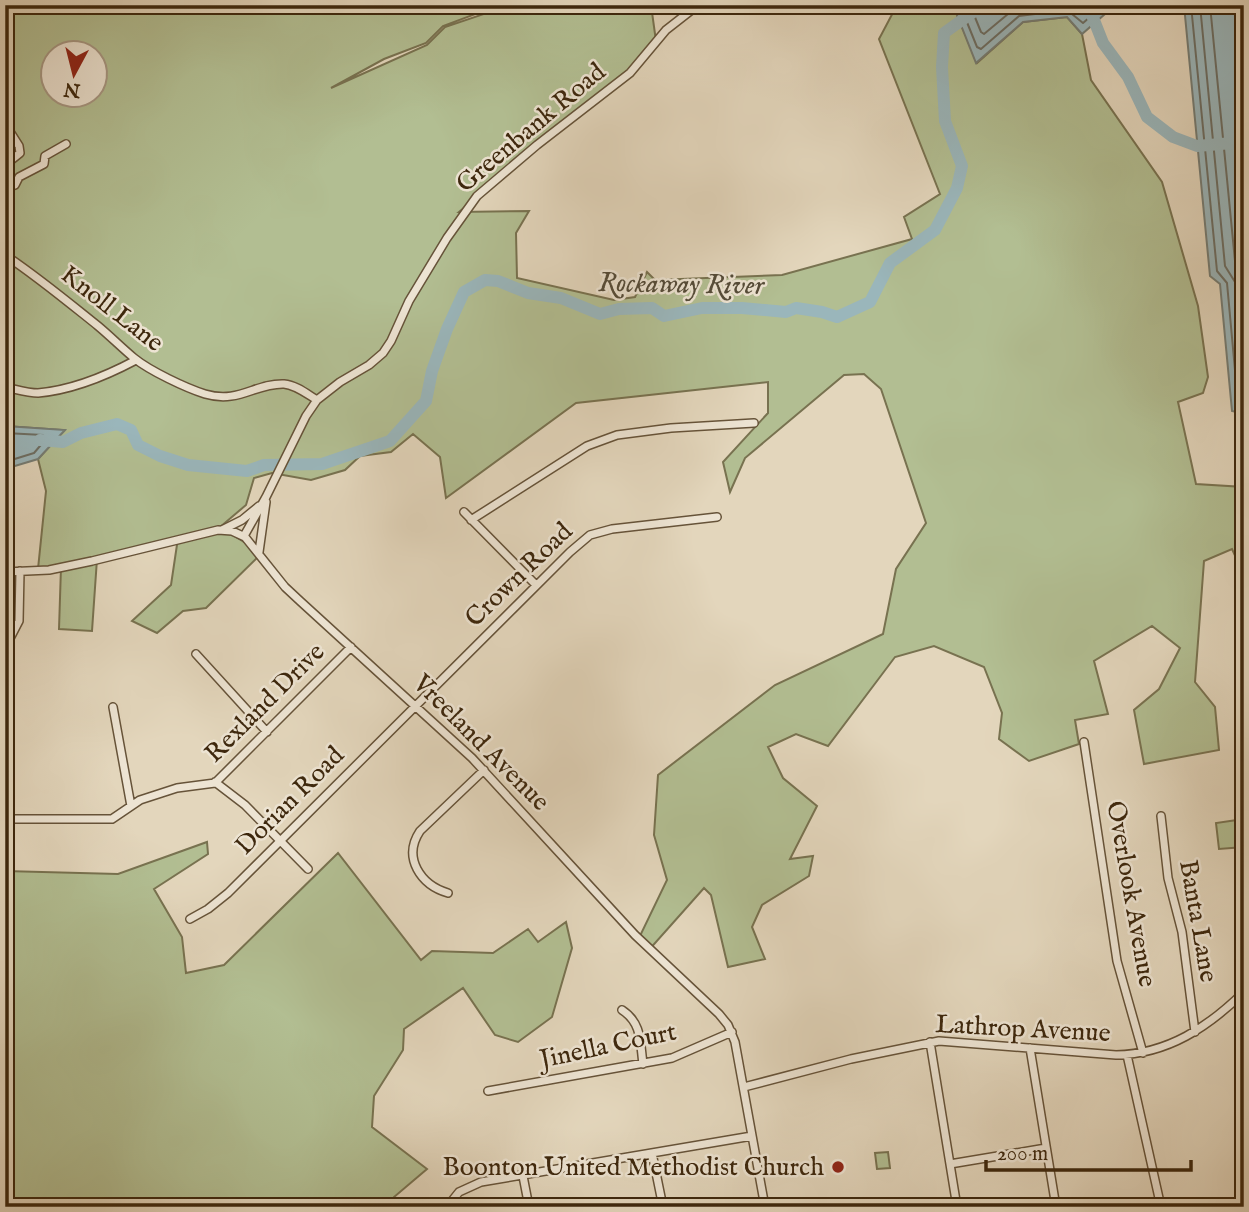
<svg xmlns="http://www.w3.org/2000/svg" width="1249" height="1212" font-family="'IM FELL English',serif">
  <rect width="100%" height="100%" fill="#e3d6bc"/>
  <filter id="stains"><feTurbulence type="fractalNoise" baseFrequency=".00286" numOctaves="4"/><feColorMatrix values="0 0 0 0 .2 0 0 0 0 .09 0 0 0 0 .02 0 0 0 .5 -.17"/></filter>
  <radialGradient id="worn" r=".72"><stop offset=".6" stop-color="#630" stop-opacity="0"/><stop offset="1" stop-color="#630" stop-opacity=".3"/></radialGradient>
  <path fill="#b2be92" stroke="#787250" stroke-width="2" fill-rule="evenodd" d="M5,5H489L481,12L443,26L426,43L384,59L331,88L427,45L445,27L484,14L492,5H651L656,41L638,64L459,212L529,211L516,233L517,278L614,300L635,297L647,272L655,280L782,275L912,239L904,217L940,194L879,39L897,5H953L977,63L1023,22L1067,17L1082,34L1091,80L1162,182L1198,306L1208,377L1203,393L1178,402L1196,484L1244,487V575L1232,549L1204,561L1195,682L1215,707L1219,750L1144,764L1134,710L1159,689L1180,648L1152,626L1094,661L1108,714L1075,720L1079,744L1029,761L999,739L1002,713L984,667L934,646L895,657L828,746L796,734L768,747L783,778L817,806L790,859L813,856L809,876L762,905L752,927L765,959L728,967L711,895L704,888L648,951L638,940L667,880L654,835L658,775L775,685L883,634L896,569L926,523L881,389L864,374L844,375L745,458L730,492L723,462L768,413V382L576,403L446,498L440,457L413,434L391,452L360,456L345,470L311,480L272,473L254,478L246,505L220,527L262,553L206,608L183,611L157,633L132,621L171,585L178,538L97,559L92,631L59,629L61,567L38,569L46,491L38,459L64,430L5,426ZM52,52H94V94H52Z
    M1244,819V847L1219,849L1216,823Z
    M207,842L208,854L154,889L182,937L186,973L224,965L338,853L421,960L432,951L493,953L528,929L538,942L566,922L572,948L552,1017L518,1042L495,1035L463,988L404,1029L403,1050L374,1096L372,1127L427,1169L394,1197L390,1207H5V871L118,874Z
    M888,1152L890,1168L877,1169L875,1153Z"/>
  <path fill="#9ab6bb" stroke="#757d75" stroke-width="2" d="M953,5H1105V14L1082,34L1067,17L1023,22L976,63Z
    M1184,5H1244V414L1232,411L1220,284L1210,276Z
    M5,426L65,430L38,459L5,469Z"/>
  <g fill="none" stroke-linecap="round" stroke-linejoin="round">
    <path stroke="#6c6e64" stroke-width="2" d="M960,5L977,47L981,49L1019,16L1067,10L1083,23L1097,11L1098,5
      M970,5L981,32L984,34L1014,9L1032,5
      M1191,5L1217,271L1227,283L1238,403L1244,407
      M1200,5L1225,266L1235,282L1244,367
      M1210,5L1235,261L1244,273
      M5,433L43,435L46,439L34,453L5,462"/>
    <path stroke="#9ab6bb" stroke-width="12" d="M1088,5L1103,43L1128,77L1147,117L1173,137L1197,146L1244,142
      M40,440L63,442L81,433L117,424L131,430L138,445L160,456L188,465L247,471L264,465L322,464L390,441L426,401L432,371L447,329L464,292L485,280L498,281L528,293L561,298L600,314L619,309L652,308L664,316L702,308H742L786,312L796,308L822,312L837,317L870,302L890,263L935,230L957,188L962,166L945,121L942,67L944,33L983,5"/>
    <defs>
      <path id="minor" d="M5,124L19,146L20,153L5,165
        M5,187L15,185L19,177L44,164L45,156L66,144
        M5,255C38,277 68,302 98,326C110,336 122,348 134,358C150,371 186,388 205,394C239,404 255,383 284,384C296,385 307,394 317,400
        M5,387C15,389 28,393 38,393C72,390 106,376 136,360
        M464,512L536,585
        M471,520L587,446L617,435L671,428L754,423
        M222,530L242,520L259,506
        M244,536L266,497L306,416L317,400L340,382L369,365L383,353L391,341L409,301L447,238L477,196L537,145L630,73L666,30L698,5
        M259,552L266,502
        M5,572L49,570L92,561L218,530L232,531L245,537L285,587L300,601L472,758L635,935L719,1014L728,1025L735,1042L765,1207
        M5,648L19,621L20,571
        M196,654L267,732
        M113,707L131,806
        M5,719L6,721
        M1084,742L1117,961L1143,1053
        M215,782L245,805L308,869
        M1161,816L1168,878L1182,932L1195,1032
        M5,819H112L140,800L177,788L215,783L351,647
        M448,893C421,885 402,858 420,831L484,770
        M190,919L208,909L228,893L570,552L590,535L612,529L717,517
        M622,1010C642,1023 640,1042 643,1064
        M930,1042L957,1207
        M1030,1048L1056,1207
        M1127,1055L1161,1207
        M744,1087L851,1059L939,1041L1116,1055C1168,1054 1208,1027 1244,992
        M488,1091L672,1058L732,1032
        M652,1153L663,1207
        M950,1164L1046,1148
        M523,1176L529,1207
        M447,1207L459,1192L481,1182L752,1136"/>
    </defs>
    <use href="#minor" stroke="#665339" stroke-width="10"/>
    <use href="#minor" stroke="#ede4d3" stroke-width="7"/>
  </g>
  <circle fill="#8f2418" stroke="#ede4d3" stroke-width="2.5" cx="838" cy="1167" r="7"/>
  <g text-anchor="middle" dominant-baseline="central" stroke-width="5" stroke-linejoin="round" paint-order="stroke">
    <g font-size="26" fill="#3d270d" stroke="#ede4d3">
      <text transform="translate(531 128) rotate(-40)">Greenbank Road</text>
      <text transform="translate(112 309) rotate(38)">Knoll Lane</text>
      <text transform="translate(519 575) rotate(-44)">Crown Road</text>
      <text transform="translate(265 703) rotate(-45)">Rexland Drive</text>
      <text transform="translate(481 743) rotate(45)">Vreeland Avenue</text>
      <text transform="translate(290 801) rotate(-45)">Dorian Road</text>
      <text transform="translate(1131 894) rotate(80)">Overlook Avenue</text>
      <text transform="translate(1198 921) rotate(80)">Banta Lane</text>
      <text transform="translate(1023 1029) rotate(3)">Lathrop Avenue</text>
      <text transform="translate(608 1046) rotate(-12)">Jinella Court</text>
    </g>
    <g font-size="26" fill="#3d270d" stroke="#ede4d3" text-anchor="end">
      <text x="824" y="1167">Boonton United Methodist Church</text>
    </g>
    <g font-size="28" font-style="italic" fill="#544b38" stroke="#ede4d3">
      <text transform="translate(681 285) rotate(1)">Rockaway River</text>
    </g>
  </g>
  <rect width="1249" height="1212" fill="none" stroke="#e3d6bc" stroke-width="28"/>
  <rect x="7" y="7" width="1235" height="1198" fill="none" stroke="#3d270d" stroke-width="3.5"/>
  <rect x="14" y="14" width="1221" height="1184" fill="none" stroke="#3d270d" stroke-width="2"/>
  <g transform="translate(74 74) rotate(187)"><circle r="33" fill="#ede4d3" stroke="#a79884" stroke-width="2"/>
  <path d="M0-5L12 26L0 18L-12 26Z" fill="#8f2418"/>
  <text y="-10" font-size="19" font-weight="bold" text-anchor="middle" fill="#3d270d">N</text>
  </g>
  <path d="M986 1160v10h205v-10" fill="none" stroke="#3d270d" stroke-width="3.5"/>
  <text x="997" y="1160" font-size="21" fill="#3d270d" stroke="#ede4d3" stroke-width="5" paint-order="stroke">200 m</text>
  <rect width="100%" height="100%" filter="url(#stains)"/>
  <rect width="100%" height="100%" fill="url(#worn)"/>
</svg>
